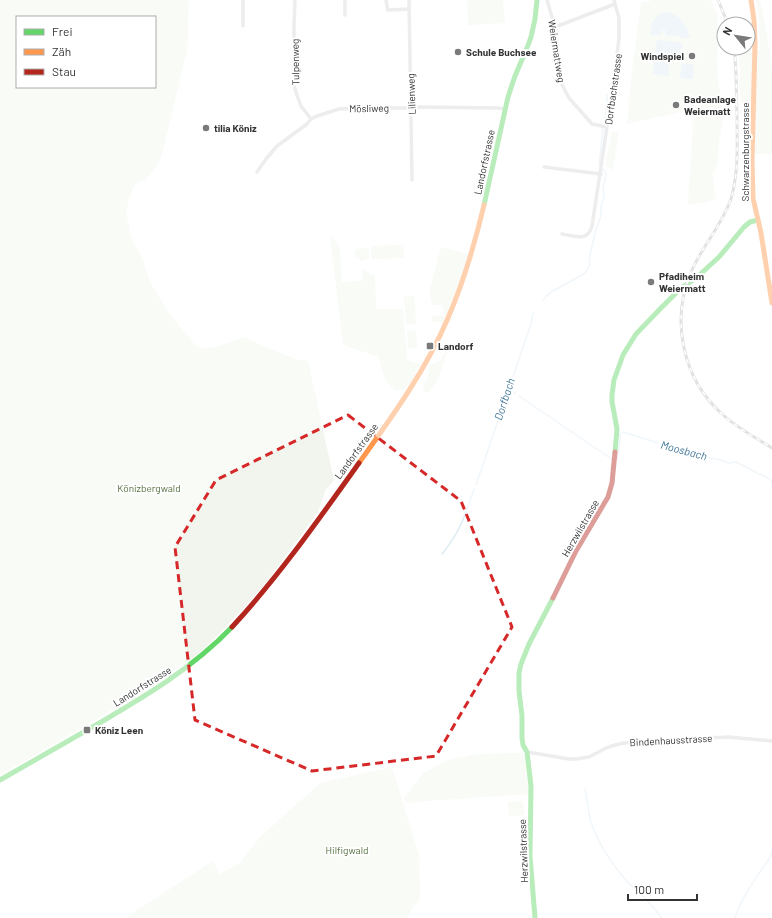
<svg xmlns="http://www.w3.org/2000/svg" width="772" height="918" font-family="Barlow,sans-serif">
  <rect width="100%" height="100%" fill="#fff"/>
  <path fill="#f1f5ed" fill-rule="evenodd" d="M0,0H189L187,50L161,158L156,167L145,180L135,184L130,196L126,212L131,238L143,260L150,282L169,313L196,346L202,349L219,346L243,337L295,359L308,361L334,480L325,491L318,512L265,584L226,627L206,647L185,664L159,681L84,727L0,775ZM17,17H155V87H17Z
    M467,0H503L505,23L468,25Z
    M651,0H711L717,15L719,43L717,55L718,83L722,102L723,119L718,147V163L713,174L715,200L702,203L688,204L694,109L627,124L632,71L641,3L642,2H648Z
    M756,0H760L765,24L772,68V154H748L750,130L743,127V121L739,111L742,109L739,84L741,71L739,64V50H760L759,19Z
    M612,132H619L613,170L605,165Z
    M330,235L340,247L342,282L362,281L363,268L370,274L375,275L376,309H403L407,360L421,364L407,389L401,390L396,391C382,380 383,373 379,357L352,348L343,344Z
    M403,245L404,258L372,259L371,246Z
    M441,247L468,254L460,281L443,322H432V317L444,315L443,305H432L431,298L430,297V289Z
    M369,248V259L361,261L354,255L355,249Z
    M414,295L416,324H406L404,297Z
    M416,330L417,348H408L407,331Z
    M447,349L448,350L438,380L429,392H424L423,383L427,380L430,365L440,361Z
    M522,753L525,757L527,774L524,775L528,777L529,794L427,801L406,803L404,798L417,781L424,773L436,766L448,760L477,754Z
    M392,767L419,855L420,898L406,918H125L213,861L219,874L239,864L259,838L320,783Z
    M523,801L524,815L509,816L508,802Z"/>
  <path fill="#ddebf3" d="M662,13C676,10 686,24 690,37C685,38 680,39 677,35L675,36L674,35L672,36L671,35L670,33V35L667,36L665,33L667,31L663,30L661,32V35H650C651,25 652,18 662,13Z
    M657,40L682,43V48L680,50L679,55L680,57V60L670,59L668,71L669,73V76L653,74Z
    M682,63L694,65L693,79L680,78Z"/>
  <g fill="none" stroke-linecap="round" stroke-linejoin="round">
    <path stroke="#ddebf3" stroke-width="1.5" d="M599,165L603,129L607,102V94
      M543,300L551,292L584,274L588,269L590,265L589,259L596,229L601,216V206L604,197L603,185L605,180L606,174L603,169
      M509,389L516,394
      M519,396L613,460
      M617,460L620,442V434L623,432L655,442L686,452L711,458L717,459L729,463L736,462L740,464L759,474L768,478L772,481
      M476,485L531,324L533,313
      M442,554C460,532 465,516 474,489
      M585,789C587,799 588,809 590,819C597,841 611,863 626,880C631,887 638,891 644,897C650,903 656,911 662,918
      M735,918C742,896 756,878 769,859L770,856L772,853"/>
    <path stroke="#d7d7d7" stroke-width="3.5" d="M243,0V26
      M295,0L294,25V86L298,98L301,106L311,119
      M386,0L387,6L388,10L409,9
      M409,0L412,180
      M547,0L556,31L561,83L569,98L592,124L607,127
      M345,15V0
      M555,27L615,4
      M544,167L601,174
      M257,172L266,159L277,146L307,124L311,119L317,116L339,109L359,108H404L419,107L498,108L505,109
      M562,234C575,236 588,242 592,226L607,127L619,39V18L614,0
      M527,752L569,759H576L589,757L606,748L615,745L624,743L643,741L728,737L772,741"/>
    <path stroke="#63d668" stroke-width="5" d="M484,205L508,97L515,76L527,48L531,37L535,19L537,0
      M615,452L617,429L612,402V395L614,380L623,355L636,334L661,308L681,288L695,279L719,257L744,227L750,222L758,220
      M0,780C32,762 64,743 96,725C144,697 193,668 232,627
      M535,918L530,856L531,786L527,752L523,745L522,738V716L519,691V673L521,664L529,644L553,598"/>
    <path stroke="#ff974d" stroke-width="5" d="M751,0L754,20L755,43L752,161L753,198L761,233L772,303
      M359,463C392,417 426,370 448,318C464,281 475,243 484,205"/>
    <path stroke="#b3261e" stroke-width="5" d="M553,598L576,551L608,497L612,483L615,452
      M232,627C279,576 319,519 359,463"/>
    <defs>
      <path id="rail" d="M718,0L728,24
        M734,48C737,70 736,92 737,114C737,143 739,171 731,199C722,225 703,245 692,270C670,319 682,378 722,414C737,428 755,437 772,448"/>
    </defs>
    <use href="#rail" stroke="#bebebe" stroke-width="3"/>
    <use href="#rail" stroke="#fff" stroke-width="1.5" stroke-dasharray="4.5" stroke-linecap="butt"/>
  </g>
  <path d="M0 0H772V918H0ZM348,415L461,501L512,627L436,756L312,771L195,720L175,547L216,480Z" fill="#fff" fill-opacity=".55" fill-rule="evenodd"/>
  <path fill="none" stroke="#d62828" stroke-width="3" stroke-dasharray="8 5" stroke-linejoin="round" d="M348,415L461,501L512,627L436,756L312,771L195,720L175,547L216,480Z"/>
  <g fill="#7a7a7a" stroke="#fff" stroke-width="1.5">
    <circle cx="458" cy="52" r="4"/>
    <circle cx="692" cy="56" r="4"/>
    <circle cx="676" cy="105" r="4"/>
    <circle cx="206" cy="128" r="4"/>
    <circle cx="651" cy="282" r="4"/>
    <rect x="426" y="342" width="8" height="8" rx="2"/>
    <rect x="83" y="726" width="8" height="8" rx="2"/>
  </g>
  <g text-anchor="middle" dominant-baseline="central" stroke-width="4" stroke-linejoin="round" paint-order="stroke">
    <g font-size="10" fill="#333" stroke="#fff">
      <text transform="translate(557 51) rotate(81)">Weiermattweg</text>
      <text transform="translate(295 62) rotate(-91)">Tulpenweg</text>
      <text transform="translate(613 89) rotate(-82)">Dorfbachstrasse</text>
      <text transform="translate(411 94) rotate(-92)">Lilienweg</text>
      <text transform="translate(369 108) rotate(-1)">Mösliweg</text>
      <text transform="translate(745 152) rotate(-90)">Schwarzenburgstrasse</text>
      <text transform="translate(484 162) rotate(-78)">Landorfstrasse</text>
      <text transform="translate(356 451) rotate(-54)">Landorfstrasse</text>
      <text transform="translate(580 528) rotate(-60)">Herzwilstrasse</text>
      <text transform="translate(142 686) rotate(-32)">Landorfstrasse</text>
      <text transform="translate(671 740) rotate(-3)">Bindenhausstrasse</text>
      <text transform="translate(523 851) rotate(-92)">Herzwilstrasse</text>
    </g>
    <g font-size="10" font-weight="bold" fill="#333" stroke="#fff" text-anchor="start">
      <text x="466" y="52">Schule Buchsee</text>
      <text x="684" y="56" text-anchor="end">Windspiel</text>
      <text x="684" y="99">Badeanlage<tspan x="684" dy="12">Weiermatt</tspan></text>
      <text x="214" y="128">tilia Köniz</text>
      <text x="659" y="276">Pfadiheim<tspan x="659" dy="12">Weiermatt</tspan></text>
      <text x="438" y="346">Landorf</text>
      <text x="95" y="730">Köniz Leen</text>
    </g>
    <g font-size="10" fill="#56703f" stroke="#fff">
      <text x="149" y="488">Könizbergwald</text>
      <text x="347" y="850">Hilfigwald</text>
    </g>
    <g font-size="11" font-style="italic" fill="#3f7597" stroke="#fff">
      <text transform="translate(504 399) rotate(-72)">Dorfbach</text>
      <text transform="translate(684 450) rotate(15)">Moosbach</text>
    </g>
  </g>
  <rect x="16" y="16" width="140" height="72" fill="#ffffff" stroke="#adadad"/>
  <rect x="24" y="29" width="20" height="6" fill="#63d668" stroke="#adadad"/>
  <text x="52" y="36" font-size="12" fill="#333333">Frei</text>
  <rect x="24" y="49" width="20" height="6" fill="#ff974d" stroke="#adadad"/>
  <text x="52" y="56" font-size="12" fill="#333333">Zäh</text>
  <rect x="24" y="69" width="20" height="6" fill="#b3261e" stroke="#adadad"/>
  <text x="52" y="76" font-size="12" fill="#333333">Stau</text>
  <g transform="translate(736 36) rotate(300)"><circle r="19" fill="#ffffff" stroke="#adadad"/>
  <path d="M0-3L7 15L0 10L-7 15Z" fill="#7a7a7a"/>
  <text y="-6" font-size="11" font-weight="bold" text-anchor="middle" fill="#333333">N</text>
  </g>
  <path d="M628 894v6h69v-6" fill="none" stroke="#333333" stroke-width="2"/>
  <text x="634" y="894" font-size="12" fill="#333333" stroke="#ffffff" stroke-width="3" paint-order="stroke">100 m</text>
</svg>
